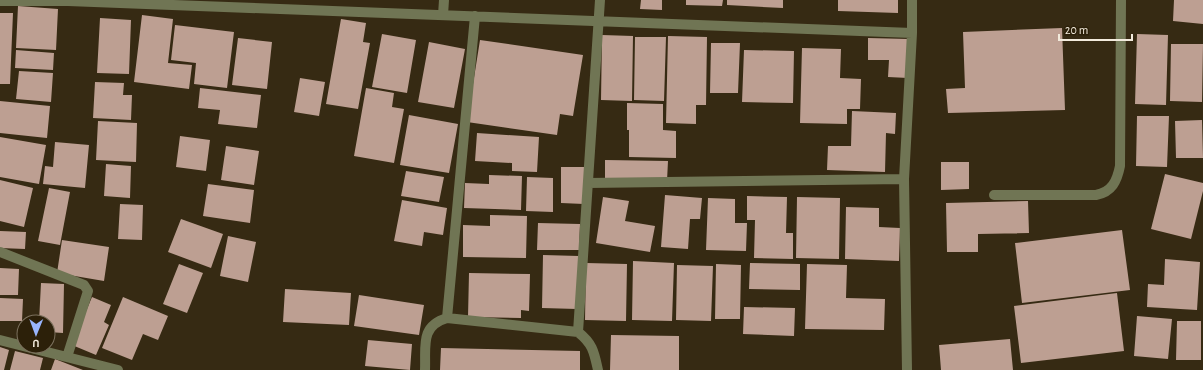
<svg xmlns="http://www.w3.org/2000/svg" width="1203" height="370" font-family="'Alegreya Sans',sans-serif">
  <rect width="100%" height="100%" fill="#362a13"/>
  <path fill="#bd9f92" d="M641,0H662V10L640,9Z
    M686,0H723L722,6L686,5Z
    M727,0H783V8L727,5Z
    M838,0H898V13L838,11Z
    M1174,0H1203V24L1173,21Z
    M18,6L58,9L56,50L16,48Z
    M0,13H13L10,84H0Z
    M142,15L173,19L168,63L192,65L189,89L134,82Z
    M100,18L131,20L129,74L97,73Z
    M341,19L366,23L363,42L370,43L358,109L326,104Z
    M175,25L234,32L227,88L194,84L196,63L171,60Z
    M1062,28L1065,110L948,113L946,89L965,88L963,32Z
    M382,34L416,40L407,93L372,87Z
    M1137,34L1168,35L1166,105L1135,104Z
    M602,35L633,36L632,101L601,100Z
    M668,36L707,37L706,105H696V124L666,123Z
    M635,37H666L664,101L634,100Z
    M238,38L272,42L267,89L232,85Z
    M868,38L909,39L908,78L888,77L889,60H868Z
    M480,40L583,55L573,116L560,114L557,135L467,122Z
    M429,42L465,49L454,108L418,102Z
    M711,43H740L738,93H710Z
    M1171,44H1203L1202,102L1170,101Z
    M802,48L841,49L840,78L861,79L860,109H847V124L800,123Z
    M16,50L54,53L53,70L15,68Z
    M744,50L794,51L793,103L742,102Z
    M19,71L53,73L51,102L16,99Z
    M300,78L325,82L319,116L294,112Z
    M95,82L124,83L123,95H132L131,120L93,118Z
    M200,88L261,95L257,128L218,124L220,110L198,108Z
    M366,88L394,93L392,107L404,109L394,163L354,156Z
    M0,101L50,106L47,138L0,133Z
    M627,103L663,104V130L676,131V158L629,157V130H627Z
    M852,111L896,113L895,134L886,133L885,172L827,170L828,146H851Z
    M409,115L458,124L449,173L400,165Z
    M1137,116H1169L1167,167L1136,166Z
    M1202,120L1203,158H1176L1175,121Z
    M98,121L137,123L136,162L96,160Z
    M477,133L539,137L537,172L512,171V163L475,161Z
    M180,136L210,140L206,171L176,167Z
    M0,137L46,145L39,184L0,177Z
    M55,142L89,145L85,188L43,184L45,166L53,167Z
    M226,146L259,151L254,185L221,180Z
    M605,160L668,161L667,181L605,180Z
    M941,162H969V189L941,190Z
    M106,164L131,166L130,198L104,196Z
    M561,167H585L584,204L561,203Z
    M406,171L444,177L439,202L401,196Z
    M1165,174L1203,183V191L1191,239L1151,229Z
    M489,175L522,176L521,210L464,208L465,183L489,184Z
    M527,177L553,178V212L526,211Z
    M0,180L33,188L24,227L0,221Z
    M208,184L254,190L250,223L203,216Z
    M49,188L70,192L60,245L38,241Z
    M665,195L702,198L700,219H690L688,249L661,247Z
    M747,196L787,197L786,233H793V259L754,258L755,220H747Z
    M603,197L629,201L625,221L655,226L650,252L596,243Z
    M797,197L840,198L839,259L796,258Z
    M708,198L735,199V223H747L746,251L706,250Z
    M402,200L447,208L443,235L424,232L422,246L394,241Z
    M1028,201L1029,233L978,234V252H947L946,203Z
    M120,204L143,205L142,240L118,239Z
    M846,207L879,208V227L900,228L899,261L845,259Z
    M490,215L527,216L526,258L463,257V225L490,226Z
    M181,219L223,234L211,268L168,252Z
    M538,223L580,224L579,250H537Z
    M1122,230L1130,290L1022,303L1015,243Z
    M0,231L26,232L25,249L0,248Z
    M228,236L256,242L248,282L220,276Z
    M62,240L109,247L104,281L57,273Z
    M543,255L579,256L577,309L542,308Z
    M1165,259L1200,262L1197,310L1147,307L1148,284L1164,285Z
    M633,261L674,263L672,321L632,320Z
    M586,263L627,264L626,321L585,320Z
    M750,263L800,264V290L749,289Z
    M179,264L203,273L187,313L163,304Z
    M716,264L741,265L740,319H715Z
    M807,264L847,265L846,298L885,299L884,330L805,329Z
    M677,265L713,266L711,321L676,320Z
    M0,268L19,269L18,295H0Z
    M469,273L530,274L529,311L521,310V318L468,317Z
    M41,283L64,284L63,333L48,332V322H39Z
    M285,289L351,293L349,325L283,322Z
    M1117,293L1124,351L1021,363L1014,306Z
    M359,295L424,305L419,335L354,326Z
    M92,297L111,305L104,322L109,325L96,355L72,345Z
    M123,297L168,316L158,340L143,334L132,360L102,348Z
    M0,298L23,299L22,321H0Z
    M744,307L795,308L794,336L743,334Z
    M1137,316L1172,319L1168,359L1134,356Z
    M1177,321H1201V360H1176Z
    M611,335L679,336V370H610Z
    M1010,339L1013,370H941L939,345Z
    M368,340L412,344L410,370L365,366Z
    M0,347L9,350L4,370H0Z
    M441,348L580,351V370H440Z
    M15,351L43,358L40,370H10Z
    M55,359L83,370H51Z"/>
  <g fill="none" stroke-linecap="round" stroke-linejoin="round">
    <path stroke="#707554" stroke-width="10" d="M0,1H68L912,33
      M443,15L444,0
      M588,183L904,179
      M994,195H1096C1112,192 1117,181 1120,166L1121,0
      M0,252L84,285L88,291L67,357
      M447,318L475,16
      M578,332L600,0
      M0,340L118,370
      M425,370C426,346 420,326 447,318L578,332C593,344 594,352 598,370
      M907,370L904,179L912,33V0"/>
  </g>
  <g transform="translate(36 334) rotate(181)"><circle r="19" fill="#2c2009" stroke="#7c715e"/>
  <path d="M0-3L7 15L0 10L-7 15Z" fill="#99b5fd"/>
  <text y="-6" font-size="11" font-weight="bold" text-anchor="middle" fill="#f3ebdd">U</text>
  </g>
  <path d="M1059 34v6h73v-6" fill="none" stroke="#f3ebdd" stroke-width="2"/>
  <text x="1065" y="34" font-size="12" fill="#f3ebdd" stroke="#2c2009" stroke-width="3" paint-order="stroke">20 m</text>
</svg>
